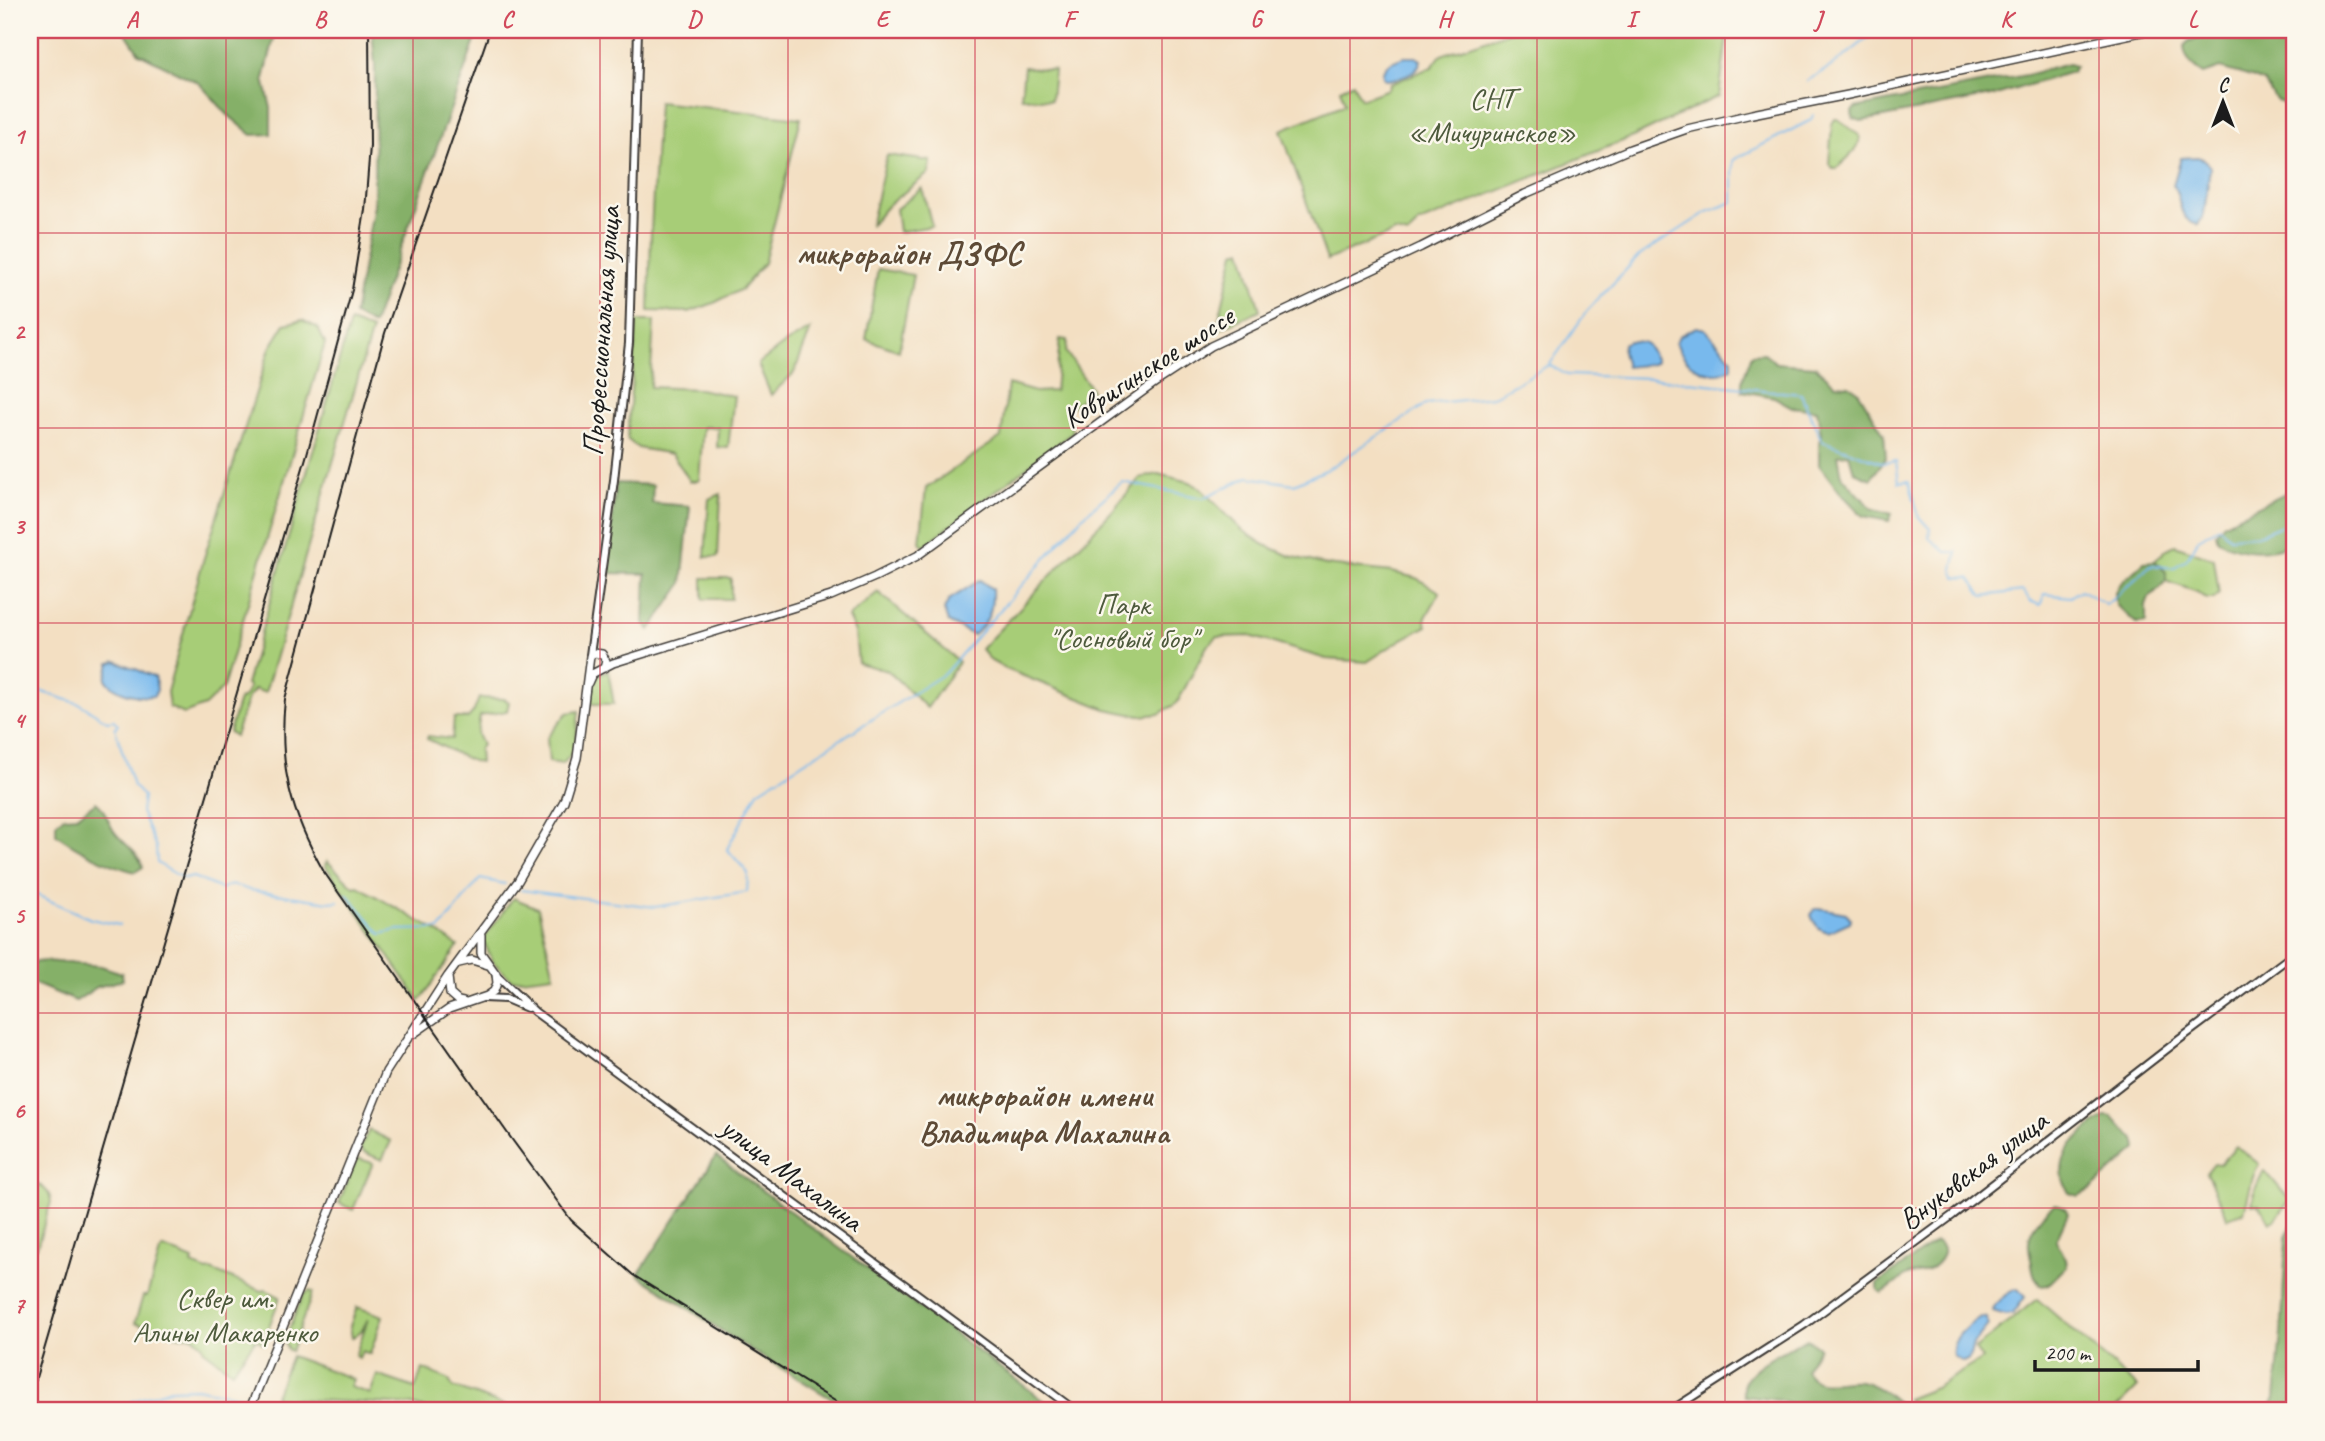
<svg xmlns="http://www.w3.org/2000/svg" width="2325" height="1441" font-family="Caveat,sans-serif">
  <rect width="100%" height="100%" fill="#fbf7ec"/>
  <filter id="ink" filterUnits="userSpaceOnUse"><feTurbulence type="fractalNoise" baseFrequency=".0143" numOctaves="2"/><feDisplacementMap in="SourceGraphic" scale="14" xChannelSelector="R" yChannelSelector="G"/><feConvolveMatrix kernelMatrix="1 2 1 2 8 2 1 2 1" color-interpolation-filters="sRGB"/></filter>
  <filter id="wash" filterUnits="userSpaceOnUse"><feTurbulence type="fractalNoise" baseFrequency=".00686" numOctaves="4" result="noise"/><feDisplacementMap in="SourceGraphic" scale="28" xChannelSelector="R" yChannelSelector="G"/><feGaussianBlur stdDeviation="1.57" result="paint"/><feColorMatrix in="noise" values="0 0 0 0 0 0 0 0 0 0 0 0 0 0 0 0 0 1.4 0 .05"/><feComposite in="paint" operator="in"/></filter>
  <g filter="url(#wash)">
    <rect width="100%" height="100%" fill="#f3dfc2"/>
    <path fill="#a7cd77" stroke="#62744a" stroke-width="2" d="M1514,30H1728L1719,96L1635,136L1419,223L1408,235L1395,232L1327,260L1281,130L1345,104L1340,89L1353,83L1361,99L1388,89L1390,84L1432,67L1441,55Z
      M1024,67L1054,70L1051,100L1021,97Z
      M658,102L801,118L764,263L742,289L714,303L689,312L649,311L651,231Z
      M1835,119H1838L1860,136C1860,150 1846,159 1837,168H1833L1829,164L1832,124Z
      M887,155L931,161L929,173L888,205L870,226Z
      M922,188L932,226L899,232L896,209Z
      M1242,249L1260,310L1216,331L1235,252Z
      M878,269L913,275L899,351L866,339Z
      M302,320L318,328L325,343L223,688L205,706L184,714L169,707L167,692L203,561L270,348L285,324Z
      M637,321H654L650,387L699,389L734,396L728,448L717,447L718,428L703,427L699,481H690L672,454L638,448L627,439Z
      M350,322L372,330L265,693L255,689L248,698L235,736L229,732L239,700L245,696L249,687L246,685Z
      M811,329L794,373L771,395L758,364L784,344Z
      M1060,339L1067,340L1066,352L1092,390L1067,411L1073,432L924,546L920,542L926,488L1001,437L1008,384L1035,392L1055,391Z
      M1158,474L1190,482L1201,489L1241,529L1263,544L1290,556L1326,565L1392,572L1416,578L1440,592L1425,619L1427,626L1402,639L1367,662L1326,659L1250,636L1217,637L1207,646L1177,703L1159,714L1140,716L1106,709L1006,669L991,661L981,649L1114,509L1140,478Z
      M721,494L718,557H705L709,499Z
      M2175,545L2214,559L2219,594L2214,599H2206L2197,592L2166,581V572L2155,561L2167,549Z
      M703,578H731V599H703Z
      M878,592L959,662L927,708L888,671L858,663L855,632L848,617Z
      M608,670L614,704H588L592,678Z
      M479,698L504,699L509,702L507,711L480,716L477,734L482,745L479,749L480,763C470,763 440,744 427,739L428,736L452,739L454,718H468L474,711Z
      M579,711L575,749L563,764L549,762L547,738L567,713Z
      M327,861L354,887L358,886L435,930L458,946L420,1001L325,865Z
      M513,898L538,908L554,975L512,980L493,962L483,940Z
      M369,1130L391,1141L382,1160L363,1152L360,1147Z
      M2236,1146L2259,1164L2253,1177L2244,1212L2228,1218L2206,1173L2214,1163L2220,1164Z
      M357,1158L373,1163L353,1210L339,1203Z
      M2265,1171L2290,1200L2275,1220L2270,1222L2259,1205L2252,1204L2255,1189L2263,1172Z
      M30,1179C39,1185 50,1189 51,1202L37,1247L30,1250Z
      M164,1248L193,1260L192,1265L207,1271L211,1270L262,1291L266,1290L280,1297L263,1343L256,1339L232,1371L204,1350L202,1344L193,1336H179L135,1323L143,1296H147L160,1252Z
      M309,1291L313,1292L291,1351L288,1350L284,1341L303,1295Z
      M2037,1299L2138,1387L2114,1411H1917L1907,1399L1935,1388L1982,1359L1975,1349Z
      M357,1307L383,1316L370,1354L362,1351L359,1358L355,1356L368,1319L362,1330L352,1338L350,1326Z
      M291,1356L353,1379L350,1387L370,1394L377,1375L415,1388L423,1369L448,1379L453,1387L520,1411H433L412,1405L274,1398Z"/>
    <path fill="#85b068" stroke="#506642" stroke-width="2" d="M124,30H276L264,79L271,108V134L252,135L227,114L199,83L139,53Z
      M372,30H479L373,325L354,315L374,205L375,65Z
      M2232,30H2295V102L2286,105L2276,100L2264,82L2251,77L2220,68L2203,74C2192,67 2185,60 2184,46L2189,41Z
      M2068,64L2075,66L2072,72L1996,95L1878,118L1861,121L1853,118L1852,112L1855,108L2026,75Z
      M1764,353L1776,363L1815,366L1835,384L1849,385L1858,391L1884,434L1886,457L1871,479L1854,472L1849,454L1838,455L1842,476L1871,508L1892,514L1889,521L1863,516L1840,492L1819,465V443L1821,434L1817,410L1792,407L1774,397L1742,391V381L1752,354Z
      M616,483L653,485L652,503L690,506L682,584L650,630L644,623L646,574L607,573Z
      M2295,488V543C2269,553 2243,555 2218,540L2216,533L2224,523Z
      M2155,561L2166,572V581L2149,598L2146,606V622L2136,623L2116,605L2115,593L2119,585L2144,562Z
      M96,802C106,809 107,821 114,831C123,844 138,851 143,867L135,872C106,864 81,852 56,834V823L63,817L77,816Z
      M46,961L101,966L122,973L123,980L97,987L76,1001L30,982V966L36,962Z
      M2106,1116L2112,1117C2117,1121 2120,1127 2125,1130C2133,1137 2136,1137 2137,1149L2090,1190L2078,1196L2069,1193C2048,1157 2079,1134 2106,1116Z
      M716,1156L1058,1411H852L749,1349L638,1275Z
      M2055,1204C2062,1205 2066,1207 2068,1214L2056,1240L2066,1259L2067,1266L2048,1285L2041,1286C2035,1280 2033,1273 2032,1265C2031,1258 2028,1249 2029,1242C2029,1229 2045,1210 2055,1204Z
      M2295,1218V1411H2268L2275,1398L2282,1322L2286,1237Z
      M1935,1242C1952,1248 1939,1264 1928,1270C1921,1274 1913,1272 1906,1276C1898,1281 1891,1288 1882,1293L1878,1290V1283Z
      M1807,1339L1819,1347L1805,1370C1817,1392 1840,1378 1860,1381C1879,1385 1893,1398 1906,1411H1818L1778,1400L1744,1396C1734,1371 1789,1349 1807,1339Z"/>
    <path fill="#78b9ed" stroke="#4a6a84" stroke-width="2" d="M1404,57H1416L1421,60C1419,73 1398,79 1386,80L1383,77C1381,64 1394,61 1404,57Z
      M2197,157L2204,159L2210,167L2204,214L2198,225C2176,219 2183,200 2173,185L2181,158Z
      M1696,327L1705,329L1732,359V368C1709,382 1683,364 1676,342L1679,336Z
      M1628,341C1648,341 1647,343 1656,361L1653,364L1626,367L1622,352L1623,344Z
      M980,580L992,589C993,610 989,622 973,635L948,622L944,610L949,600Z
      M116,661L155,677L157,690L154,696C138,698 114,693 106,679L110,663Z
      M1819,908L1846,913L1851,919L1850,922L1828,932C1819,930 1814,924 1811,915L1814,910Z
      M2018,1289L2025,1297L2013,1314L2005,1315L1993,1311C1994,1302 2009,1291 2018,1289Z
      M1980,1317L1986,1318L1988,1325L1973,1344L1969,1359L1963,1362L1953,1356C1950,1339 1966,1327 1980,1317Z"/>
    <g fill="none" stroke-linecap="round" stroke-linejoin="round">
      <path stroke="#78b9ed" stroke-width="2" d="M1807,81L1835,64L1878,30
        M1550,364L1587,311L1639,256L1707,212L1733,202V160L1811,120L1813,115
        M30,688L80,704L107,721L114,720L118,725L115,728L133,786L143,796L141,812L156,847L157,863L184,879L193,877L221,889C230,883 238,886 249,890L329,902L339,901
        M521,890L655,907L747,892L748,873L727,849L758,791L944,674L1080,519L1122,482L1203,498L1248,477L1294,484L1328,469L1426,404L1492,397L1549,365L1567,375L1651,378L1801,394L1822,441L1883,463L1896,461L1899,482L1909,481L1919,517L1930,529L1929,538L1946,552H1957L1953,569L1956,577L1970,578L1983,596L2023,591L2030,601L2040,605L2045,594L2070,597L2081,590L2106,605L2151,565L2173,568L2186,560L2197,540L2219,527L2230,537L2258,535L2295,520
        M30,892L91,919L119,925
        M347,894L381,934L397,930L440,929L480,879L505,884
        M255,1400L411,1411
        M101,1411L171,1389L196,1388L250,1398"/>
    </g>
  </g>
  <g filter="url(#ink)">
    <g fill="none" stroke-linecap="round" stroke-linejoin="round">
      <defs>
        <path id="secondary" d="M590,655L614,480L629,343L638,30
          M496,975L535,1012L1076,1411
          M484,998L506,999L527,1008
          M251,1408L263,1411
          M1670,1411L1804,1325L1953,1215L2180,1039L2295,953"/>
        <path id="primary" d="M588,683L592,674L613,663L831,596L875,577L917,556L1156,382L1211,346L1421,247L1525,194L1630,149L1687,129L1752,114L1848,95L2150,30
          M459,963L472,960L488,965
          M448,977L450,994L458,1001L463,1002
          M412,1035L449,1009L487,996L494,991L497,983L496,974L481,953V935
          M249,1411L386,1072L448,976L518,881L564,801L577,758L590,656L594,653L602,654L606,661L604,668"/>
      </defs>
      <use href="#secondary" stroke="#3c3935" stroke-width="10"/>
      <use href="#primary" stroke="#3c3935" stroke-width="10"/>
      <use href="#secondary" stroke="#fff" stroke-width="6"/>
      <use href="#primary" stroke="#fff" stroke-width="7"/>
      <path stroke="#1c1c1c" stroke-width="2" d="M490,30L385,333L285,699C278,768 291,813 324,872L513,1141L571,1220L633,1275L851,1411
        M30,1398L307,454L352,290L365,210L370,146L369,30"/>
    </g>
  </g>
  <path fill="none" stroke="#d1495b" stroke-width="2" stroke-opacity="0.55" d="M226,30V1411M413,30V1411M600,30V1411M788,30V1411M975,30V1411M1162,30V1411M1350,30V1411M1537,30V1411M1725,30V1411M1912,30V1411M2099,30V1411M30,233H2295M30,428H2295M30,623H2295M30,818H2295M30,1013H2295M30,1208H2295"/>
  <g text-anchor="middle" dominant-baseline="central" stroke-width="5" stroke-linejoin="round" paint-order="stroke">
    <g font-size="30" fill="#4d5a3c" stroke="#fbf7ec">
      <text x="1492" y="98">СНТ<tspan x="1492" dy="34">«Мичуринское»</tspan></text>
      <text x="1123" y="604">Парк<tspan x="1123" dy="34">"Сосновый бор"</tspan></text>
      <text x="225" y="1298">Сквер им.<tspan x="225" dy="34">Алины Макаренко</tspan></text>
    </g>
    <g font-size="30" fill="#1c1c1c" stroke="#fbf7ec">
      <text transform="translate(601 331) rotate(-86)">Профессиональная улица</text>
      <text transform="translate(1148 367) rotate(-33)">Ковригинское шоссе</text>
      <text transform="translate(1973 1170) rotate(-37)">Внуковская улица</text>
      <text transform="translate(792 1174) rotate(37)">улица Махалина</text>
    </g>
    <g font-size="32" font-weight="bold" fill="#5d4a36" stroke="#fbf7ec">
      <text x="909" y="253">микрорайон ДЗФС</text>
      <text x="1044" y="1095">микрорайон имени<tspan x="1044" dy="37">Владимира Махалина</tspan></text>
    </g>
  </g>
  <rect width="2325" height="1441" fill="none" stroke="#fbf7ec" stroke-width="77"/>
  <g transform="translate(2223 102)" stroke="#fbf7ec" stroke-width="5" paint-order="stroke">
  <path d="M0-5L12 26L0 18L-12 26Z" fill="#1c1c1c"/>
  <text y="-10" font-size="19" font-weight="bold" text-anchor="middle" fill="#1c1c1c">С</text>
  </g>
  <path d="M2035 1360v10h163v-10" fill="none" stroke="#1c1c1c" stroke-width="3.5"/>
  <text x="2045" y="1360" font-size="21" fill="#1c1c1c" stroke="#fbf7ec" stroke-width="5" paint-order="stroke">200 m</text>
  <rect x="38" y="38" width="2248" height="1364" fill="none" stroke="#d1495b" stroke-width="2.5"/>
  <g font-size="23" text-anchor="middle" font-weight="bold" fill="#d1495b">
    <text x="132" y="27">A</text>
    <text x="320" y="27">B</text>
    <text x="507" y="27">C</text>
    <text x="694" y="27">D</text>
    <text x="882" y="27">E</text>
    <text x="1069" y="27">F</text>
    <text x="1256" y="27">G</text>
    <text x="1444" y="27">H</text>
    <text x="1631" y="27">I</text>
    <text x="1818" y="27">J</text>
    <text x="2006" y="27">K</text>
    <text x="2193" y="27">L</text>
    <text x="19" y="144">1</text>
    <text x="19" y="339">2</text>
    <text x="19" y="534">3</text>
    <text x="19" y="728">4</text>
    <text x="19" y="923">5</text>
    <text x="19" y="1118">6</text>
    <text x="19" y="1313">7</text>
  </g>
</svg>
